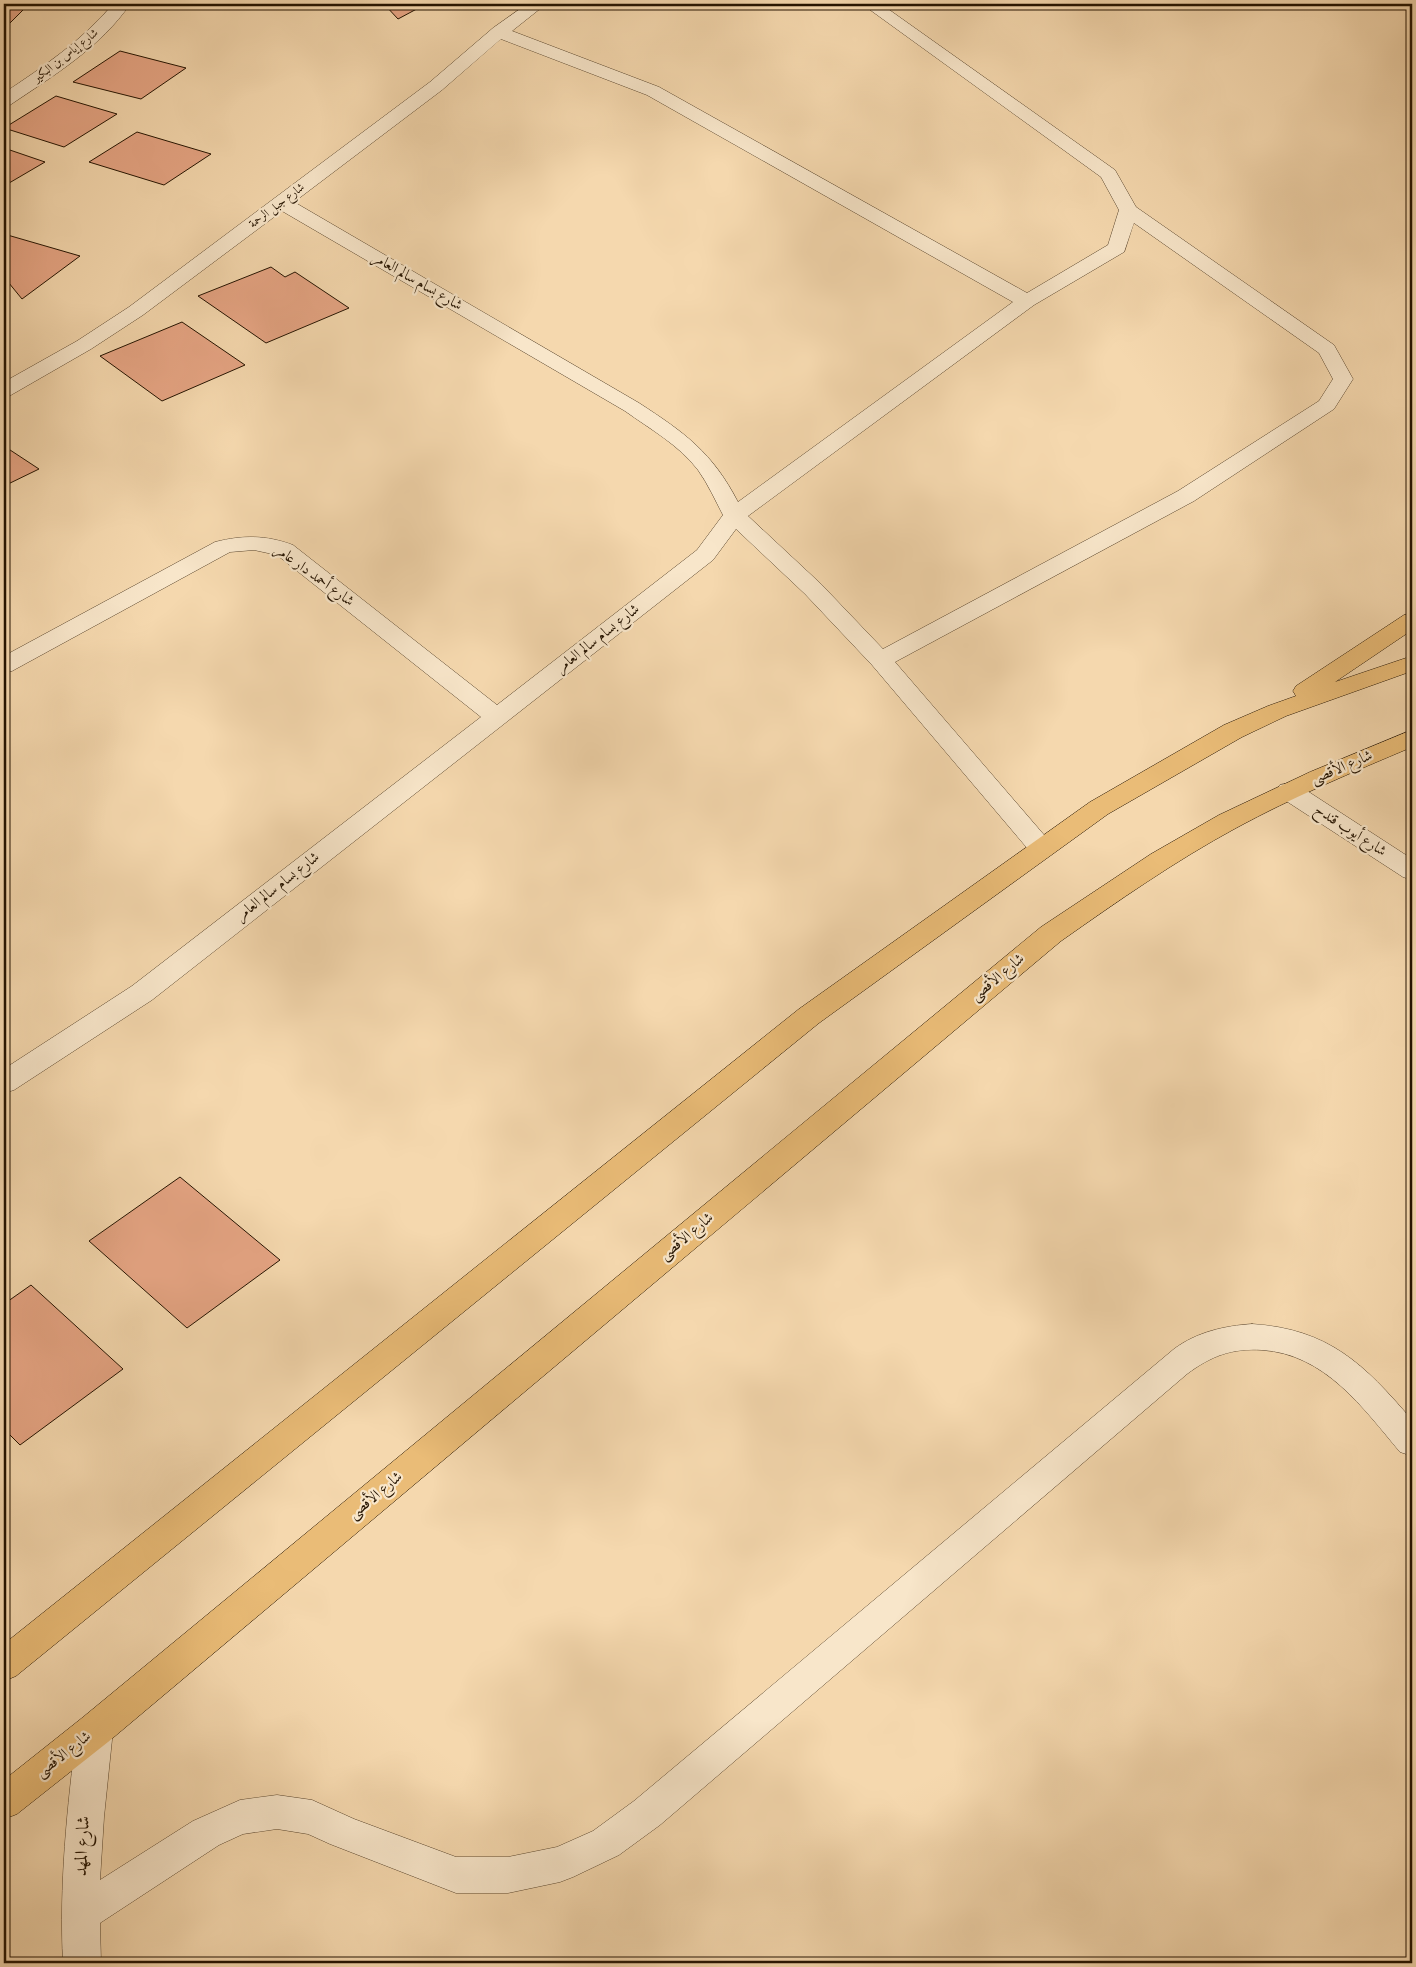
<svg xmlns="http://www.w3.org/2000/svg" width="1416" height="1967" font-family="Vollkorn,Amiri,serif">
  <rect width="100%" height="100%" fill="#f5d8ae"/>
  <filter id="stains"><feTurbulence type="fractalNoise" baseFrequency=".004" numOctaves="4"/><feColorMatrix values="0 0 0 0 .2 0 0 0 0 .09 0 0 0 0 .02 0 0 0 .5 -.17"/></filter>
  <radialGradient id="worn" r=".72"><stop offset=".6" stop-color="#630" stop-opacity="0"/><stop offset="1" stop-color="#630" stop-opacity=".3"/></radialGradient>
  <path fill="#e6a584" stroke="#241300" d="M4,4H29L4,29Z
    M384,4H426L398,19Z
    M120,51L186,68L141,99L73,82Z
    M56,96L117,114L64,147L4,128Z
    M137,132L211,154L164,185L89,162Z
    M4,148L45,162L4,186Z
    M4,234L80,256L22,299L4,277Z
    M271,267L285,277L295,272L349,308L266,343L198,296Z
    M182,322L245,365L162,401L100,356Z
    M4,446L39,469L4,486Z
    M180,1177L280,1260L187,1328L89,1241Z
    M31,1285L123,1369L20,1445L4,1429V1304Z"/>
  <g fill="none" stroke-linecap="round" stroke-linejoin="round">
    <defs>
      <path id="minor" d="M113,4H130C101,47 53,76 10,105L4,106V93C43,67 83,40 113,4Z
        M527,4H546L512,31L659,87L1027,293L1108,245L1119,210L1101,177L862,4H881L1115,170L1136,207L1334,345L1353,379L1334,409L1194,501L895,662L1051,843L1055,849L1051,855L1042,858L1033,855L872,665L805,594L736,529L713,560L152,1000L14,1090L4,1093V1069L132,986L481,717L277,555L254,550L230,552L12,671L4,673V656L215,542C243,535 266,535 293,545L497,705L697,550L723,515C715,500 708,484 698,470C679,445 650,429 625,411L282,211L143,315L91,349L11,395L4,397V382L77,341L129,307L430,82L493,28ZM501,39L647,95L1013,302L738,502C712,452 685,433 639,403L294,202L442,90ZM1134,223L1319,353L1333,379L1319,401L1178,491L883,649L821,584L748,516L1034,305L1124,252Z
        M1289,783L1298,785L1412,859V880L1403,877L1280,797L1276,791L1280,785Z
        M1252,1324C1329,1329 1364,1364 1412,1420V1456L1400,1452C1363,1408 1325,1354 1262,1350C1232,1348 1211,1356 1187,1374L660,1825L619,1855L573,1877L560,1882L508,1893H456L330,1844L308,1834L277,1829L243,1834L219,1845L100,1923L101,1963H63C59,1886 67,1807 77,1730L82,1718L95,1714L108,1718L113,1730L104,1817L100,1880L193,1821L240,1800L277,1795L312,1800L354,1819L456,1857H508L557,1847L593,1831L634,1801L1174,1349C1197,1332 1224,1326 1252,1324Z"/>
      <path id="major" d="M1412,613V630L1335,682L1412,656V671L1286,716L1242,737L1108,814L819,1023L16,1676L4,1681V1644L799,1009L1090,802L1224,725L1268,706L1296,696L1293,691L1296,686L1404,615Z
        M1412,730V747C1353,772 1293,797 1236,828C1175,861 1118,901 1061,941L108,1742L17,1814L4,1819V1780L82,1718L1041,927L1151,854L1219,815L1310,772Z"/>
    </defs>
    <use href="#minor" stroke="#58442c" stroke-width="1"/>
    <use href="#major" stroke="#241300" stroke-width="1"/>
    <use href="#minor" fill="#f8e6ca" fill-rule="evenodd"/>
    <use href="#major" fill="#eabc77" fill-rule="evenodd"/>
  </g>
  <g text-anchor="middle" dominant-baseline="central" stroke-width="4.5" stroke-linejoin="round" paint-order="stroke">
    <g font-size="12" fill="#241300" stroke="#f8e6ca">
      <text transform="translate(66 56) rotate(-38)">شارع إياس بن البكير</text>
      <text transform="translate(277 206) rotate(-37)">شارع جبل الرحمة</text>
    </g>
    <g font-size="15" fill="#241300" stroke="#f8e6ca">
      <text transform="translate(417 282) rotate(30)">شارع بسام سالم العامر</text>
      <text transform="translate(314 576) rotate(36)">شارع أحمد دار عامر</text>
      <text transform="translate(598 639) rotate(-38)">شارع بسام سالم العامر</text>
      <text transform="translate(1342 768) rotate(-23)">شارع الأقصى</text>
      <text transform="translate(1350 831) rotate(33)">شارع أيوب قندح</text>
      <text transform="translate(278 887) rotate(-38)">شارع بسام سالم العامر</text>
      <text transform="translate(998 978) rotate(-40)">شارع الأقصى</text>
      <text transform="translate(687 1237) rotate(-40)">شارع الأقصى</text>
      <text transform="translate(376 1496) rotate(-40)">شارع الأقصى</text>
      <text transform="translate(64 1755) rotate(-38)">شارع الأقصى</text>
    </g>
    <g font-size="18" fill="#241300" stroke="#f8e6ca">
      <text transform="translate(83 1846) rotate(-87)">شارع المهد</text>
    </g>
  </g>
  <rect width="1416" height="1967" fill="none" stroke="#f5d8ae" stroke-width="20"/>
  <rect x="5" y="5" width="1406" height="1957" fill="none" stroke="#241300" stroke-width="2.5"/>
  <rect x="10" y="10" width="1396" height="1947" fill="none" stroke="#241300"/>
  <rect width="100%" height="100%" filter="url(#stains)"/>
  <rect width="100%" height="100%" fill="url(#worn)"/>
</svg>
